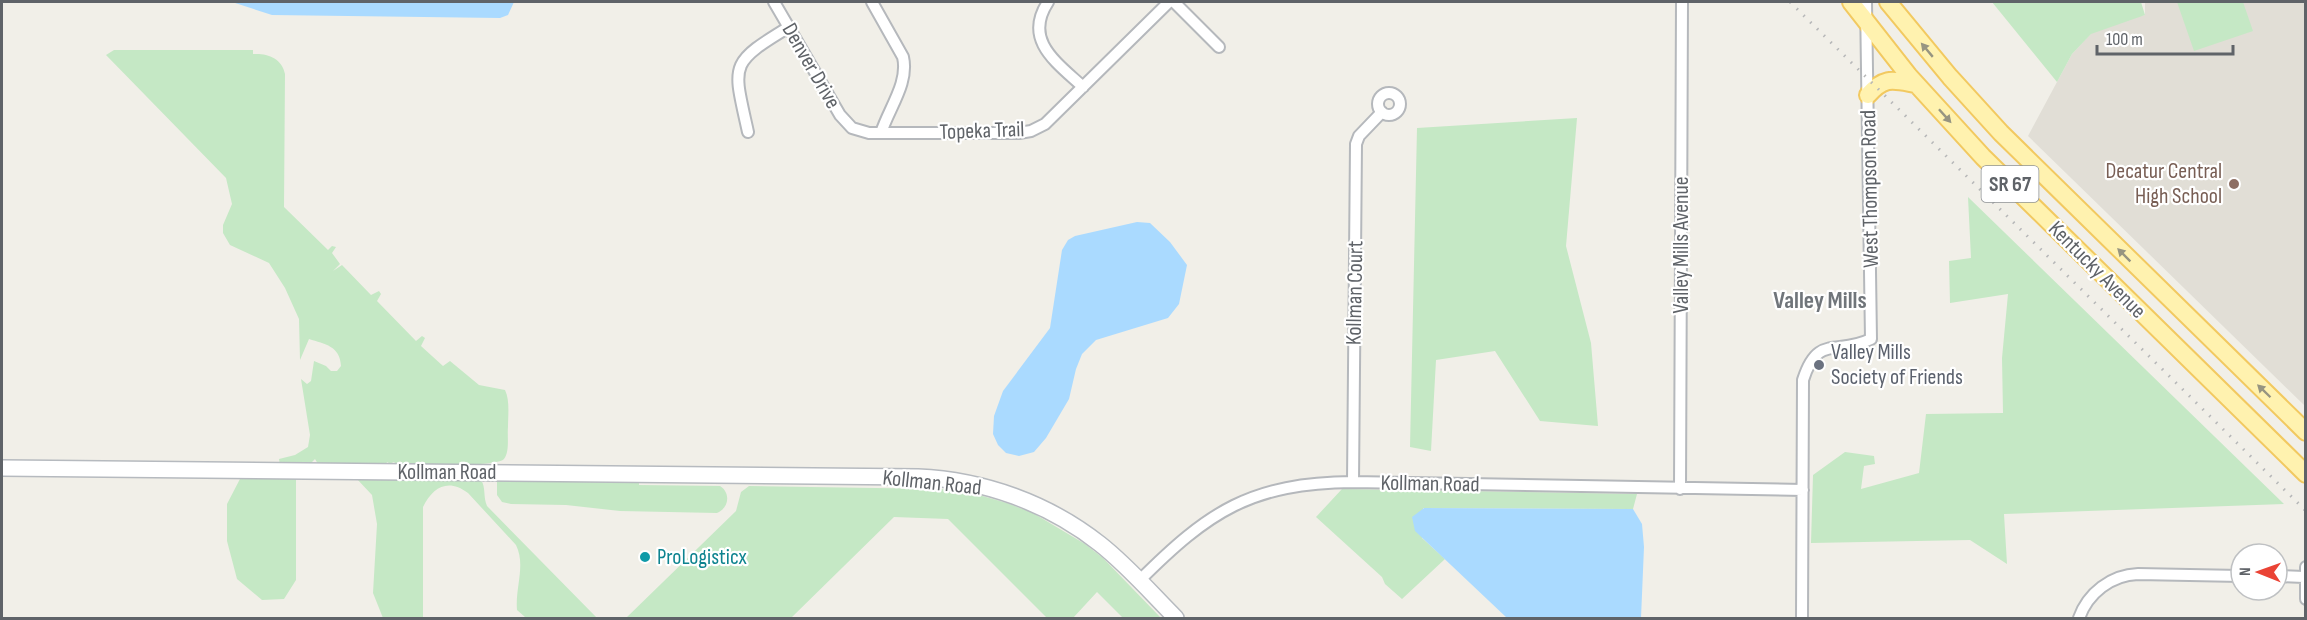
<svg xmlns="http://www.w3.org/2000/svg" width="2307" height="620" font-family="'Sofia Sans Condensed',sans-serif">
  <rect width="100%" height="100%" fill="#f1efe8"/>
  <path fill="#e1ded6" d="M2145,2H2305V406L2028,136L2072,54L2100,24L2145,15Z"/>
  <path fill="#c5e8c5" d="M1992,2H2141L2145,15L2091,34L2072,54L2057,82Z
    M2177,2H2243L2253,31L2194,51Z
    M114,50H253V54C267,53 282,58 285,74L284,207L328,250L332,246L336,247L332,253L340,264L333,271L342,265L371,295L379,291L381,294L377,301L416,341L422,336L425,338L421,346L443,366L450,361L479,385L505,390C510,400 508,415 508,427C507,436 510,451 504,459C497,467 413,466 398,466L394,462L389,464L388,462L382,465L318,464L315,459L310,464L280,465L279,459L295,455L308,447L310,435L301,379L307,384L311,381L314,361L326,366L331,371H337L341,366C340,346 325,344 309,339L300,360L299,319L285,288L269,263L230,245L223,233V225L232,204L226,178L106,55Z
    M1577,118L1566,246L1591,343L1598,426L1540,421L1495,351L1436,360L1431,451L1410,447L1417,128Z
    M1968,197L2284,504L2004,514L2007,564L1970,540L1811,543L1813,475L1845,452L1874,456L1875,464L1864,466L1861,489L1919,473L1926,414L2003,413L2002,358L2008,294L1950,303L1949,261L1971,258Z
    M241,477L296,478V580L284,599L262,600L237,579L227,541V504Z
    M356,478L481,480C486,487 483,497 487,506L597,618L525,617L517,610C515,588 526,565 516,545L468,493C448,478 433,487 423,507V618H383L373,593L377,524L372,495Z
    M497,479H639V485L720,486C731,493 729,508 717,513L620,511L566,505L511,504L502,502L497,495Z
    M749,486L941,489L972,493L1007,503L1033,513L1085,544L1103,558L1161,618H1123L1097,592L1073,618H1047L948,519L894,517L791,618H626L736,511L741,492Z
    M1342,489L1637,494L1633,509L1423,508L1422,538L1445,559L1402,599L1385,584L1382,577L1316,517Z"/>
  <path fill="#aadaff" d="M232,2H514L508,15L500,18L272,15Z
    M1137,222L1150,223L1170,242L1187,265L1179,304L1168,318L1096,340L1082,354L1076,369L1069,399L1046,438L1034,452L1019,456L1006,453L998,445L993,434L994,416L1003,391L1050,328L1062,250L1068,240L1075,236Z
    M1424,508L1633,509L1642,524L1644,547L1641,618H1507L1415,531L1412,517Z"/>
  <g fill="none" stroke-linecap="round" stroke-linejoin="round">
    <defs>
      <path id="street" d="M774,2L840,115L852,128L869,133H1019L1031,131L1045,124L1169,2
        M872,2L903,57C909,83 889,108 881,133
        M1048,2C1023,40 1056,62 1083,87
        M1174,2L1219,47
        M1378 104a11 11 0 1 1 22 0a11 11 0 1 1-22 0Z
        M748,132C733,64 728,64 789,27
        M1353,482L1356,144L1359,136L1382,112
        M1680,489L1682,2
        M2306,567V599
        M2277,576L2304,577
        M1139,581C1209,511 1251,483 1353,482L1803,490
        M1802,618L1803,380C1818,333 1837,356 1871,339L1866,2
        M2079,618C2088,593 2111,575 2138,574L2241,576"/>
      <path id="secondary" d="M2,468L918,477C984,480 1048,503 1100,544C1128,566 1151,593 1176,618"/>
      <path id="primary" d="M1851,2L1909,76L1983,157L2306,474
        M1888,2L1950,77L2001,133L2306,432
        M1868,95C1885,76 1893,80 1916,84"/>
    </defs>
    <use href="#street" stroke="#b5b8bc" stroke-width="14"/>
    <use href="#secondary" stroke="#b6babf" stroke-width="18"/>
    <use href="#primary" stroke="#f2c960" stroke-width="20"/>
    <use href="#street" stroke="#fff" stroke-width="10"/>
    <use href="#secondary" stroke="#fff" stroke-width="15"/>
    <use href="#primary" stroke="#fff2af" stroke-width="16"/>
    <path stroke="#b6b7b8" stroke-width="3" stroke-dasharray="1.5 8" stroke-linecap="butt" d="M1790,2L2306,511"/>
  </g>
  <defs><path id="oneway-solid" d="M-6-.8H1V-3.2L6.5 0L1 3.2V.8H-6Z" transform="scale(1.5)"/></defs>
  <g fill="#979581">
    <use href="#oneway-solid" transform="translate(1927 50) rotate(-130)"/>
    <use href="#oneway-solid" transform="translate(1945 116) rotate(48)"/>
    <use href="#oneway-solid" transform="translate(2124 255) rotate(-135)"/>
    <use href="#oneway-solid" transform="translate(2264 391) rotate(-136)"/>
  </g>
  <circle fill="#8d6e63" stroke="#fff" stroke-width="2" cx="2234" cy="184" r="6"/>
  <circle fill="#6b7280" stroke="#fff" stroke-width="2" cx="1819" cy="365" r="6"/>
  <circle fill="#0f9aa8" stroke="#fff" stroke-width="2" cx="645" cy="557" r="6"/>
  <g text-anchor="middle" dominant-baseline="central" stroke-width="4.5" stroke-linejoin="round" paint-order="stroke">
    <rect fill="#fff" stroke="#8f9295" stroke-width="1.5" x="1981.5" y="166" width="57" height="36" rx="4.5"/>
    <g font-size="21" font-weight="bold" fill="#5f6368">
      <text x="2010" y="184">SR 67</text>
    </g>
    <g font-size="22" fill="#5f6368" stroke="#fff">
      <text transform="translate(811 66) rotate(60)">Denver Drive</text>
      <text transform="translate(982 131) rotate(-2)">Topeka Trail</text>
      <text transform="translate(1870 189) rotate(-91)">West Thompson Road</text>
      <text transform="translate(1681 245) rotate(-90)">Valley Mills Avenue</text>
      <text transform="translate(2097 270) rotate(45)">Kentucky Avenue</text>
      <text transform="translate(1355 293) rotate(-89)">Kollman Court</text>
      <text x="447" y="472">Kollman Road</text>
      <text transform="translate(932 483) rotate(6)">Kollman Road</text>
      <text transform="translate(1430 484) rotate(1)">Kollman Road</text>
    </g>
    <g font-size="22" fill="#785e54" stroke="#fff" text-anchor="end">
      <text x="2222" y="171">Decatur Central<tspan x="2222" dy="25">High School</tspan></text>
    </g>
    <g font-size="22" fill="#5b616d" stroke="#fff" text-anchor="start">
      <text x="1831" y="352">Valley Mills<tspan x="1831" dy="25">Society of Friends</tspan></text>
    </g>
    <g font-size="22" fill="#0d838f" stroke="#fff" text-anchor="start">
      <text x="657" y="557">ProLogisticx</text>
    </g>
    <g font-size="24" font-weight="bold" fill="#70757a" stroke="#fff">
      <text x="1820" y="300">Valley Mills</text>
    </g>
  </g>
  <rect width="2307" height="620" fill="none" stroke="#5f6368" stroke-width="6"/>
  <g transform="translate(2259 572) rotate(271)"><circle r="28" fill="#ffffff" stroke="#bfc1c3" stroke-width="1.5"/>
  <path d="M0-4.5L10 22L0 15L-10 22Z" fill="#ea4335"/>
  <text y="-9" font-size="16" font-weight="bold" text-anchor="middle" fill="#5f6368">N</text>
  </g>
  <path d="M2097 45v9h136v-9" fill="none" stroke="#5f6368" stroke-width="3"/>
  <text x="2106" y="45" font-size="18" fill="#5f6368" stroke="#ffffff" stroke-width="4.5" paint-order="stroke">100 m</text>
</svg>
